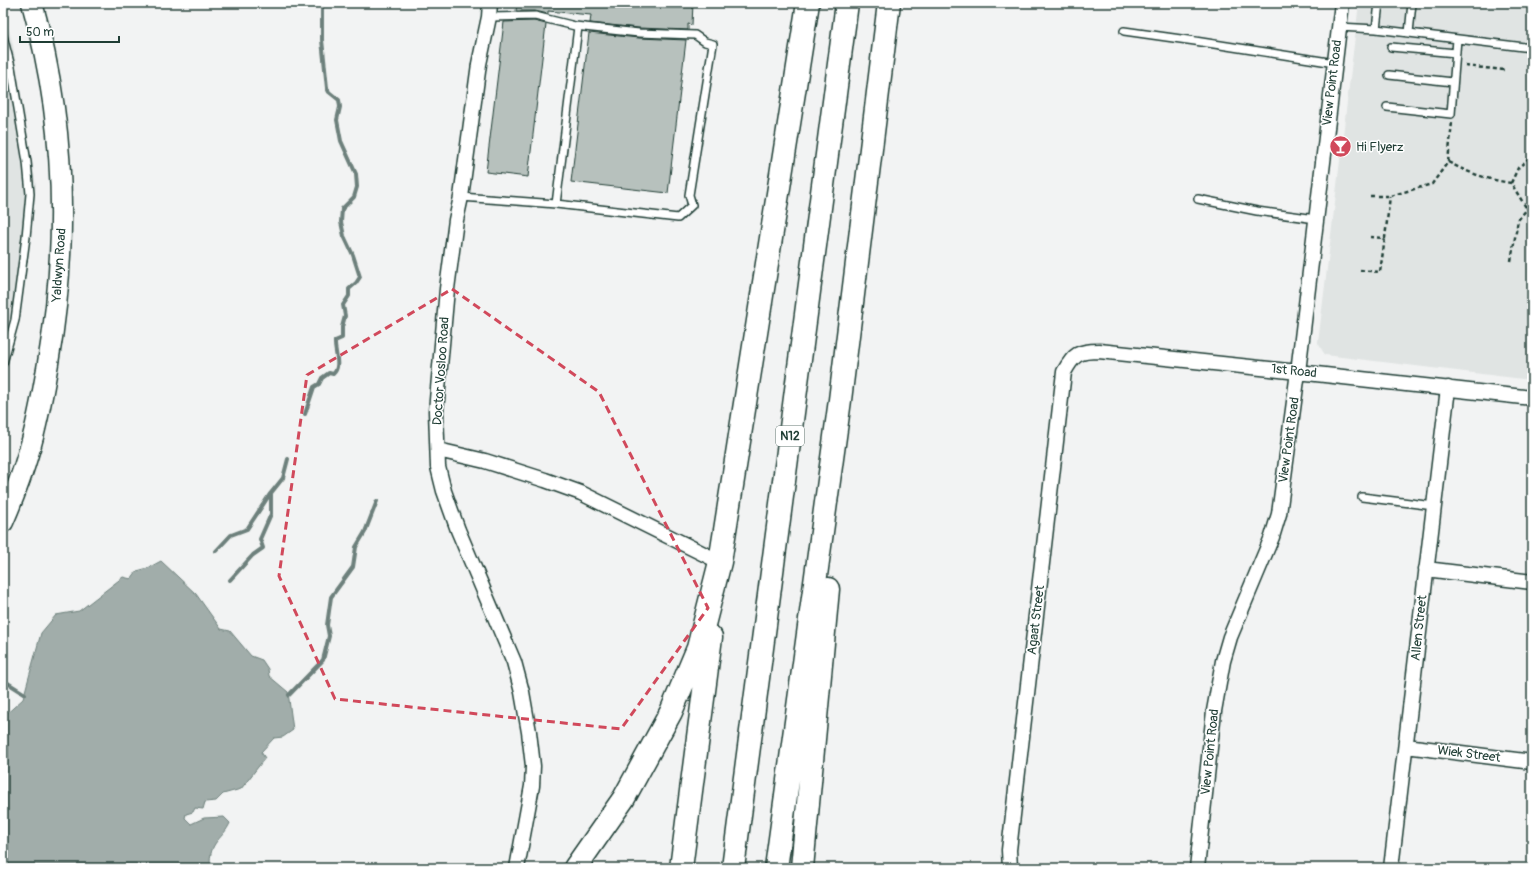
<svg xmlns="http://www.w3.org/2000/svg" width="1535" height="871" font-family="Pangolin,sans-serif">
  <rect width="100%" height="100%" fill="#f2f3f3"/>
  <filter id="ink" filterUnits="userSpaceOnUse"><feTurbulence type="fractalNoise" baseFrequency=".025" numOctaves="2"/><feDisplacementMap in="SourceGraphic" scale="8" xChannelSelector="R" yChannelSelector="G"/><feConvolveMatrix kernelMatrix="1 2 1 2 8 2 1 2 1" color-interpolation-filters="sRGB"/></filter>
  <g filter="url(#ink)">
    <path fill="#e0e4e3" d="M1359,3H1532V380L1325,355L1318,343Z
      M3,8L13,45L36,185L30,242L17,333L3,381Z"/>
    <path fill="#a1adaa" stroke="#6d807b" d="M161,561L196,594L221,629L230,631L251,656L262,660L268,669L269,676L288,692L293,730L283,737L274,738L261,752L265,758L241,789L223,794L216,801L205,802L203,809L195,808L193,812L186,814L185,818L191,824L204,818L224,817L230,823C223,839 211,840 210,861L217,866L216,868H3V717L23,699L41,633L56,615L79,611L123,577L131,579L137,571L148,568Z"/>
    <g fill="none" stroke-linecap="round" stroke-linejoin="round">
      <path stroke="#6d807b" stroke-width="4" d="M305,414L314,387L319,384L322,378L329,373L333,374C342,366 334,352 335,341L342,338V327L345,316L343,305L349,296V289L356,283L360,277L353,255L344,236L341,222L342,209L354,197L357,187L356,174L341,141L337,120L340,107L339,100L329,92L327,88L322,40V3
        M216,551L231,535L247,529L270,494
        M230,580L253,555L263,548L260,539L271,514V493L283,478L288,459
        M3,680L25,694
        M289,695L323,660L329,636L327,625L331,597L353,567L356,547L365,532L377,501"/>
    </g>
    <path fill="#b7c1bd" stroke="#1f3d34" d="M517,3H693L692,25L688,24V30L639,28L590,23L591,15L548,11V14L535,11H516Z
      M534,21L546,24L528,177L486,172L504,22Z
      M589,33L639,38L686,40L668,193L571,182Z"/>
    <g fill="none" stroke-linecap="round" stroke-linejoin="round">
      <defs>
        <path id="lane" d="M1339,27L1376,29L1532,48
          M1376,29L1379,3
          M1124,31L1195,41L1335,63
          M1409,33L1412,3
          M3,36L11,67L27,162L30,194L26,237L15,320L3,363
          M1391,47L1456,53
          M1389,75L1453,82
          M1387,107L1451,114L1457,39
          M461,197L556,204L678,218L692,205L689,195L713,44L705,42L695,35L639,33L575,26L535,16L489,17
          M1198,199L1257,211L1316,219
          M556,204L578,27
          M1362,497L1434,506"/>
        <path id="street" d="M490,3L489,17L479,64L461,197L456,220L447,289L436,411L438,467L444,491L458,530L514,662L522,692L529,732L533,766L532,786L517,868
          M438,450L485,461L545,480L581,493L720,562
          M1426,569L1532,582
          M1406,746L1532,762
          M1010,868L1009,850L1064,372C1074,354 1078,351 1099,351L1298,372L1532,398
          M1197,868L1214,711L1223,661L1230,637L1272,537L1279,514L1298,372L1342,3
          M1391,868L1448,388"/>
        <path id="secondary" d="M3,522C13,499 22,475 29,451C38,422 43,392 48,363C69,241 66,122 32,3"/>
        <path id="highway" d="M575,868L624,798L671,712L698,648L720,562L808,3
          M681,868L711,637
          M733,868L847,3
          M776,868L840,400L889,3
          M802,868L828,589"/>
      </defs>
      <use href="#lane" stroke="#1f3d34" stroke-width="10"/>
      <use href="#street" stroke="#1f3d34" stroke-width="17"/>
      <use href="#secondary" stroke="#1f3d34" stroke-width="23"/>
      <use href="#highway" stroke="#1f3d34" stroke-width="25"/>
      <path stroke="#1f3d34" stroke-width="2.5" stroke-dasharray="4 3" stroke-linecap="butt" d="M1465,66L1504,70
        M1448,162C1471,174 1486,179 1511,183L1527,209L1532,210
        M1511,183L1518,168L1528,159L1532,162
        M1370,196H1390L1432,184L1448,162L1452,122
        M1370,237L1385,238L1390,196
        M1511,261L1518,220L1527,209L1532,195
        M1360,270L1380,272L1385,238"/>
      <use href="#lane" stroke="#fff" stroke-width="7"/>
      <use href="#street" stroke="#fff" stroke-width="14"/>
      <use href="#secondary" stroke="#fff" stroke-width="20"/>
      <use href="#highway" stroke="#fff" stroke-width="22"/>
    </g>
  </g>
  <path fill="none" stroke="#d1495b" stroke-width="3" stroke-dasharray="8 5" stroke-linejoin="round" d="M452,289L599,392L708,608L621,729L335,699L279,576L307,375Z"/>
  <defs>
    <symbol id="bar-disc" viewBox="-11 -11 22 22"><circle r="9.5" fill="#d1495b" stroke="#fff"/><path d="M-6-5H6L.8 .8V4.5H3.5V6h-7V4.5H-.8V.8Z" fill="#fff"/></symbol>
  </defs>
  <g fill-rule="evenodd">
    <use href="#bar-disc" x="1328" y="134" width="25" height="25"/>
  </g>
  <g text-anchor="middle" dominant-baseline="central" stroke-width="3" stroke-linejoin="round" paint-order="stroke">
    <rect fill="#fff" stroke="#627771" stroke-width="1" x="776" y="426" width="28" height="20" rx="3"/>
    <g font-size="12" font-weight="bold" fill="#1f3d34">
      <text x="790" y="436">N12</text>
    </g>
    <g font-size="13" fill="#1f3d34" stroke="#fff">
      <text transform="translate(1332 83) rotate(-83)">View Point Road</text>
      <text transform="translate(59 265) rotate(-86)">Yaldwyn Road</text>
      <text transform="translate(441 371) rotate(-86)">Doctor Vosloo Road</text>
      <text transform="translate(1294 371) rotate(6)">1st Road</text>
      <text transform="translate(1289 440) rotate(-82)">View Point Road</text>
      <text transform="translate(1036 620) rotate(-83)">Agaat Street</text>
      <text transform="translate(1419 628) rotate(-84)">Allen Street</text>
      <text transform="translate(1210 752) rotate(-84)">View Point Road</text>
      <text transform="translate(1469 754) rotate(7)">Wiek Street</text>
    </g>
    <g font-size="13" fill="#1f3d34" stroke="#fff" text-anchor="start">
      <text x="1356" y="147">Hi Flyerz</text>
    </g>
  </g>
  <rect width="1535" height="871" fill="none" stroke="#fff" stroke-width="16"/>
  <rect x="8" y="8" width="1519" height="855" fill="none" stroke="#1f3d34" stroke-width="1.5" filter="url(#ink)"/>
  <path d="M20 36v6h99v-6" fill="none" stroke="#1f3d34" stroke-width="2"/>
  <text x="26" y="36" font-size="12" fill="#1f3d34" stroke="#ffffff" stroke-width="3" paint-order="stroke">50 m</text>
</svg>
